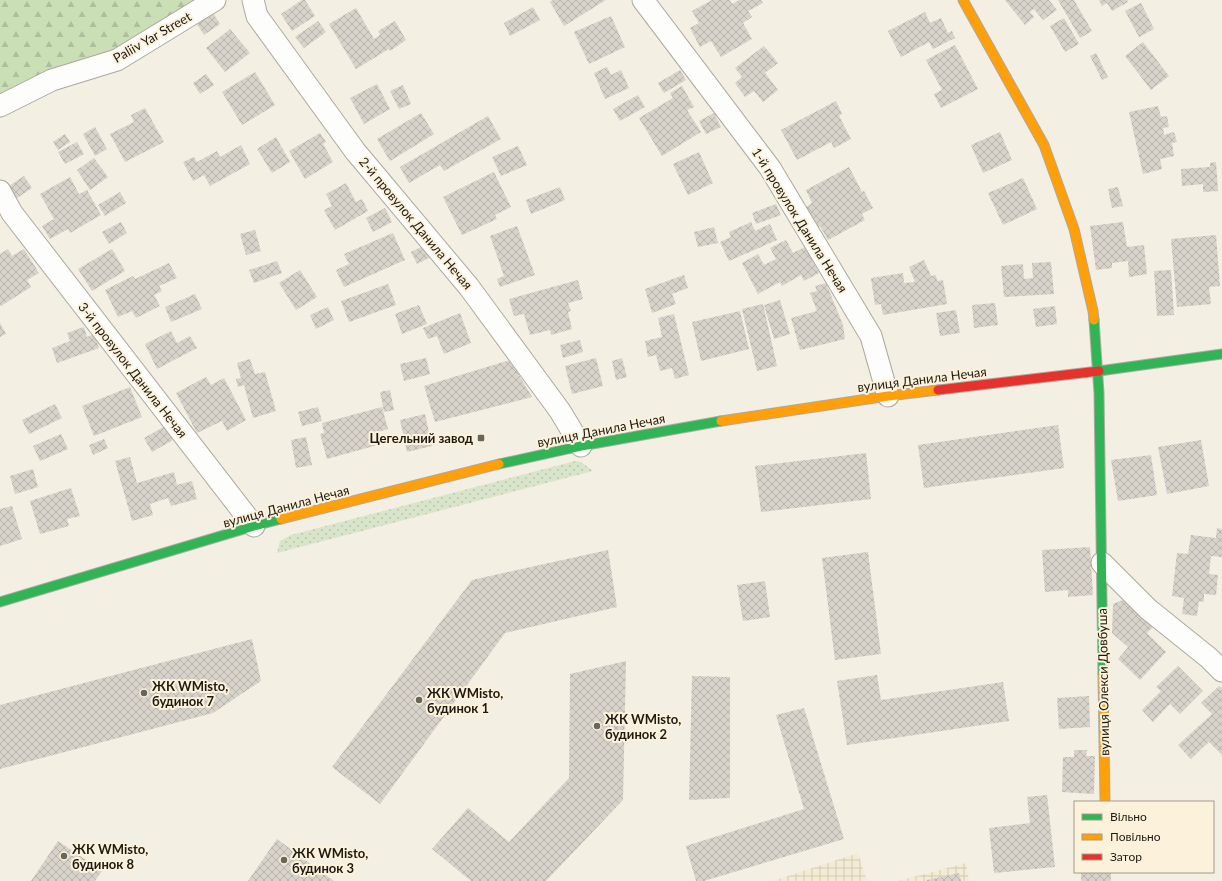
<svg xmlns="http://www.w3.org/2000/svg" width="1222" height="881" font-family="Lato,sans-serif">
  <defs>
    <pattern id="industrial-grid" width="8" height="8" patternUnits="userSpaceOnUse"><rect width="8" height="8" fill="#f4ebd5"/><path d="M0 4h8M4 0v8" fill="none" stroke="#d1c9b6"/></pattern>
    <pattern id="grass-dots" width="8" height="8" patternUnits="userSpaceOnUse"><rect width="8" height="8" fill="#d8e5ca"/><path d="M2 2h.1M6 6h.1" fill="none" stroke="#b9c4ac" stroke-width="1.8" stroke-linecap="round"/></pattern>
    <pattern id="forest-firs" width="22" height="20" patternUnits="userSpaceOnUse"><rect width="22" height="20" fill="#cadfb6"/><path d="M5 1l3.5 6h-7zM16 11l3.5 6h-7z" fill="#adbf9b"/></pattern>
    <pattern id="building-cross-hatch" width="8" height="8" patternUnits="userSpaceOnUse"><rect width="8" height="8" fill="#d8d3ca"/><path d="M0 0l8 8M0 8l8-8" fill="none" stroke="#b9b5ac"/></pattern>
  </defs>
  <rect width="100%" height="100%" fill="#f4efe3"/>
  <path fill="url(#industrial-grid)" d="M858,853L867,881H773Z
    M966,863L969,881H898Z"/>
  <path fill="url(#grass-dots)" d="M575,461L581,462L593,471L277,553L280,541L291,535Z"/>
  <path fill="url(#forest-firs)" d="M0,0H204L116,56L0,103Z"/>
  <path fill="url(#building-cross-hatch)" d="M302,0H305L315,16L292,31L281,14Z
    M553,0H606L564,26L550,2Z
    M712,0H730L732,4L739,0H761L763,3L748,11L752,17L743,23L752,39L721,57L711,41L700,47L690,28L699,23L692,11Z
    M1005,0H1049L1057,10L1043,20L1034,9L1030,12L1034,17L1025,25Z
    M1058,0H1074L1092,31L1080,38Z
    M1099,0H1127L1128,2L1112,11L1107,3L1102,6Z
    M1141,3L1154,29L1139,37L1125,11Z
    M533,7L540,20L510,36L504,23Z
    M356,8L374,39L380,35L378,31L395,21L406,40L390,51L389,49L356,69L329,24Z
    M925,12L930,23L941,18L948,33L952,31L955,38L933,49L929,42L901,57L888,31Z
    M213,13L220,24L204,35L197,24Z
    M611,16L625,47L589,64L574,32Z
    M1064,18L1079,44L1065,52L1050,26Z
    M318,21L326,32L304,48L295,37Z
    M230,29L250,53L225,72L206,48Z
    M1143,42L1169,76L1151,90L1125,56Z
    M955,45L978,89L941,108L934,94L942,90L926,60Z
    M764,46L778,63L765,73L778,90L763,102L754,91L745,97L735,83L742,77L735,68Z
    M1096,53L1108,77L1102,80L1090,56Z
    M607,67L611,75L621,70L629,88L605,99L594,73Z
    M680,70L686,80L664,93L658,83Z
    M255,72L275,105L242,125L222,92Z
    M206,74L214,85L200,94L193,83Z
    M377,84L390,109L364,124L350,98Z
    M403,85L411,104L399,109L390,91Z
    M682,86L694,107L687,110L701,132L662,156L639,118L673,98L670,93Z
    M638,95L645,107L620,121L613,109Z
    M836,101L842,114L839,116L851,139L834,148L831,142L797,160L781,130Z
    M1158,106L1161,117L1167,116L1169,127L1163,128L1164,135L1174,132L1177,142L1172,143L1174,156L1160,159L1162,169L1143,174L1129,112Z
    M145,108L164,142L125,162L110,134L134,122L131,115Z
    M421,113L434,134L390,161L377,139Z
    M714,113L721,127L706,134L699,121Z
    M488,116L501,139L444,171L440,165L409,183L400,167Z
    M95,127L107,149L95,156L83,134Z
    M1000,132L1012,160L983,173L971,145Z
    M320,133L326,142L323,144L333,162L305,179L289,151Z
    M65,134L70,142L58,150L53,142Z
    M276,137L290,162L272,173L257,149Z
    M77,142L84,154L65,164L58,152Z
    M241,145L250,164L210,186L204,175L193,181L183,162L194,157L197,162L217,151L220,157Z
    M518,146L527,165L501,176L492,157Z
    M699,152L713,183L688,195L673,164Z
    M94,158L108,177L90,190L77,170Z
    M1216,162L1218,191L1203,192V184L1182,186L1181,169L1210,167V163Z
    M849,167L862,192L864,191L873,208L862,214L865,220L828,240L820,226L818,228L806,207L812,203L806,190Z
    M494,172L511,207L495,215L497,219L462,235L443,197Z
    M24,176L32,188L14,200L6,188Z
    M70,177L79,194L87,190L101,215L70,233L68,229L50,239L42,226L54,219L40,194Z
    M1023,178L1037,209L1003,225L988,193Z
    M346,183L356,202L362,199L368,211L335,230L324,210L332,206L326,194Z
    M560,187L565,200L531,214L526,200Z
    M1118,187L1123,206L1112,208L1108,189Z
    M120,192L126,203L105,216L98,205Z
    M776,204L781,215L756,224L752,213Z
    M385,208L392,222L373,232L366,218Z
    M121,222L127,233L109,244L102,232Z
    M751,222L755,231L770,224L777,240L729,261L720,242L731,237L729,232Z
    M1123,222L1127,247L1144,245L1147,274L1129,277L1128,261L1112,263V268L1096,270L1090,226Z
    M517,226L535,275L500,287L497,279L504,276L490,236Z
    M714,227L718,243L698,247L694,232Z
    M255,230L261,251L246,255L240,234Z
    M393,233L405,260L344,287L336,270L349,264L344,254Z
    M1216,235L1220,286L1209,287L1211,304L1177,307L1171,239Z
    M786,240L793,253L805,247L819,273L804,281L801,275L782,286L780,282L758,294L742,263L758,254L764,265L776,259L770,248Z
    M425,245L431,257L417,264L411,252Z
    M8,249L12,256L24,249L39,273L27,280L31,287L1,306L0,304V254Z
    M112,249L125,271L92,291L78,269Z
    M924,260L931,276L936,275L937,281L943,280L947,304L883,315L881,304L875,305L871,278L903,273L904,283L915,282L909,267Z
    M277,261L282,273L254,283L249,270Z
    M1051,262L1054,294L1004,297L1001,266L1023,264L1024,279L1033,278L1032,263Z
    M169,263L177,278L159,286L162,291L154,295L160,306L136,318L132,311L118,317L105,290L133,276L135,279Z
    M300,270L317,297L296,310L279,283Z
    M1171,270L1174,315L1157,316L1154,271Z
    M684,275L688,288L672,294L676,304L652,313L645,289Z
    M578,280L583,299L568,303L571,311L568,312L572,329L551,335L550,330L530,335L524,314L514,316L509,299Z
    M826,283L843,325L845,339L800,350L791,318L817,311L810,293L817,291L815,286Z
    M388,284L396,305L349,322L341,301Z
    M195,294L202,309L171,322L165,307Z
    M780,300L790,334L774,339L764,305Z
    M995,303L998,325L974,328L972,305Z
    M763,304L777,366L757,371L742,309Z
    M419,305L427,324L402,334L395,314Z
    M1055,306L1057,324L1036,327L1033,309Z
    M328,307L334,320L316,329L310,315Z
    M956,310L960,333L940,336L936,313Z
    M740,311L749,349L701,361L692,322Z
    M460,313L471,343L444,354L437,336L428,339L423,328Z
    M674,314L689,375L675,379L672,368L660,371L656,355L648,357L645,341L662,337L658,318Z
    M0,323L6,334L0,337Z
    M84,327L87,337L94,334L99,348L57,363L52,348L70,341L67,333Z
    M171,331L177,343L190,336L197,348L157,369L145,344Z
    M580,340L583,352L563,358L560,345Z
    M426,358L430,374L404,381L400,364Z
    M596,358L603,386L572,394L565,366Z
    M622,358L627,377L616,380L612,361Z
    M250,359L255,374L265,372L276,411L253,418L244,385L238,387L236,379L241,378L237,363Z
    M510,360L532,397L435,422L424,386Z
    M206,377L211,385L224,378L246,420L227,431L222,421L197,433L176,393Z
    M130,387L142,417L94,436L82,406Z
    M390,390L394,410L384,412L380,392Z
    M55,404L62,418L29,434L22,420Z
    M318,407L322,421L302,426L298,412Z
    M382,407L388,429L378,432L381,444L327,459L320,434L324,433L322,423Z
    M425,414L432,446L407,452L400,420Z
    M1058,425L1064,468L924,488L918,445Z
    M165,426L173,440L152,452L144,438Z
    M61,434L68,449L40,461L33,446Z
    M306,437L312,465L296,468L291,440Z
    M104,439L108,448L93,455L89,445Z
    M1201,440L1209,486L1167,494L1158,447Z
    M866,453L871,499L761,512L755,466Z
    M1151,455L1157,495L1118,501L1111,460Z
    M130,457L137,483L174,472L177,485L192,481L197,499L171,506L168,498L150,504L153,515L132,521L115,461Z
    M33,469L38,487L15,494L10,476Z
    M71,488L80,516L67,519L69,526L40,534L30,501Z
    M12,506L22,539L0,546V509Z
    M1217,528L1222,529V557L1211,556L1209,574L1218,575L1216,595L1204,594V602L1199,601L1197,616L1182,614L1184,598L1172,596L1177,553L1188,554L1191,535L1216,538Z
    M1090,547L1093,595L1068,597V590L1045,592L1042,550Z
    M608,550L617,607L505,633L380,804L332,767L472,580Z
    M868,552L881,654L835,660L822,558Z
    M765,581L770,617L743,621L737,585Z
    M1123,600L1153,627L1147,633L1166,652L1140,680L1118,659L1128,647L1112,633L1113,604Z
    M252,639L261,681L213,713L0,769V705Z
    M626,661L623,800L546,881H471L432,849L468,808L509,842L569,778L570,674Z
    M1178,666L1203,691L1180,714L1170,704L1153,722L1142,710L1161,691L1156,687Z
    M877,675L881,700L1003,682L1009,721L847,745L837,681Z
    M692,676L730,677V798L689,800Z
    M1219,686L1222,688V755L1209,742L1191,759L1178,745L1212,714L1201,703Z
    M1089,696L1090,727L1059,729L1057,698Z
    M804,708L844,839L704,881H696L686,846L804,809L776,715Z
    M1074,750H1087L1086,756H1095L1094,794L1062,792L1063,757H1074Z
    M1047,795L1055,867L994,873L989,828L1030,823L1027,797Z
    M277,839L334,881H248Z
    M58,841L102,871L95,881H31Z
    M1081,872H1111V881H1081Z
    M959,873L961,881H927V880Z"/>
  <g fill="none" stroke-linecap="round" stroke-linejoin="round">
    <defs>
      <path id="street" d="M253,0L257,16L355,151L469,287L560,411L581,446
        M643,0L770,168L871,336L888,396
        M0,106L52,80L117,60L215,0
        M0,191L12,213L254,526
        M1102,563L1148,609L1209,658L1222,671"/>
      <path id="fast" d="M1094,320L1099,393L1103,674
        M1099,371L1222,354
        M499,464L581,446L721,421
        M0,602L254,526L281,519"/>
      <path id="slow" d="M963,0L1044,145L1074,229L1093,311L1094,320
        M721,421L888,396L938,390
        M281,519L499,464
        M1103,674L1105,802"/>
      <path id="jam" d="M938,390L1099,371"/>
    </defs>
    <use href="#street" stroke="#ada99f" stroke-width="23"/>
    <use href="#fast" stroke="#ada99f" stroke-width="11"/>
    <use href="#slow" stroke="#ada99f" stroke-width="11"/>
    <use href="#jam" stroke="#ada99f" stroke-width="11"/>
    <use href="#street" stroke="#fdfdfb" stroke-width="21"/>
    <use href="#fast" stroke="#30b455" stroke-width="9"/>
    <use href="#slow" stroke="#ff9f0a" stroke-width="9"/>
    <use href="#jam" stroke="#e5322d" stroke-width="9"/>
  </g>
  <g fill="#69655b" stroke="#fcf2db" stroke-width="1.5">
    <rect x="477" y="434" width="8" height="8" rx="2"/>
    <circle cx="144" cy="693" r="4"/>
    <circle cx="419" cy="700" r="4"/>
    <circle cx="597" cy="726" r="4"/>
    <circle cx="64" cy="856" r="4"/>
    <circle cx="284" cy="860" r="4"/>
  </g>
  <g text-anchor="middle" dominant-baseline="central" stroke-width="4" stroke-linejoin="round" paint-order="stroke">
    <g font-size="13" fill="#1e1a12" stroke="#fcf2db">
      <text transform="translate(152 37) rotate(-30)">Paliiv Yar Street</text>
      <text transform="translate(800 220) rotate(58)">1-й провулок Данила Нечая</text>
      <text transform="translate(416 223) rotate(50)">2-й провулок Данила Нечая</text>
      <text transform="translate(133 370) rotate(52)">3-й провулок Данила Нечая</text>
      <text transform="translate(922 379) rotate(-7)">вулиця Данила Нечая</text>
      <text transform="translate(601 430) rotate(-11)">вулиця Данила Нечая</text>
      <text transform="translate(286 506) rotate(-15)">вулиця Данила Нечая</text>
      <text transform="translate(1103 682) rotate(-91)">вулиця Олекси Довбуша</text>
    </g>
    <g font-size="13" font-weight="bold" fill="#1e1a12" stroke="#fcf2db" text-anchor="start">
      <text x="473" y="438" text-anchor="end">Цегельний завод</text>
      <text x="152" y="686">ЖК WMisto,<tspan x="152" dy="15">будинок 7</tspan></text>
      <text x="427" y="693">ЖК WMisto,<tspan x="427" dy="15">будинок 1</tspan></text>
      <text x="605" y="719">ЖК WMisto,<tspan x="605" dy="15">будинок 2</tspan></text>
      <text x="72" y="849">ЖК WMisto,<tspan x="72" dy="15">будинок 8</tspan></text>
      <text x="292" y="853">ЖК WMisto,<tspan x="292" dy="15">будинок 3</tspan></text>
    </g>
  </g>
  <rect x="1074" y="801" width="140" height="72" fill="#fcf2db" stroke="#a39c8b"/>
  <rect x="1082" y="814" width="20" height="6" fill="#30b455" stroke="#a39c8b"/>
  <text x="1110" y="821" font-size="12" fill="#1e1a12">Вільно</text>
  <rect x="1082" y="834" width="20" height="6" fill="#ff9f0a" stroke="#a39c8b"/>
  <text x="1110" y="841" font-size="12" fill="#1e1a12">Повільно</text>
  <rect x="1082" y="854" width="20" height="6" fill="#e5322d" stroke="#a39c8b"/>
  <text x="1110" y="861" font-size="12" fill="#1e1a12">Затор</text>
</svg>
